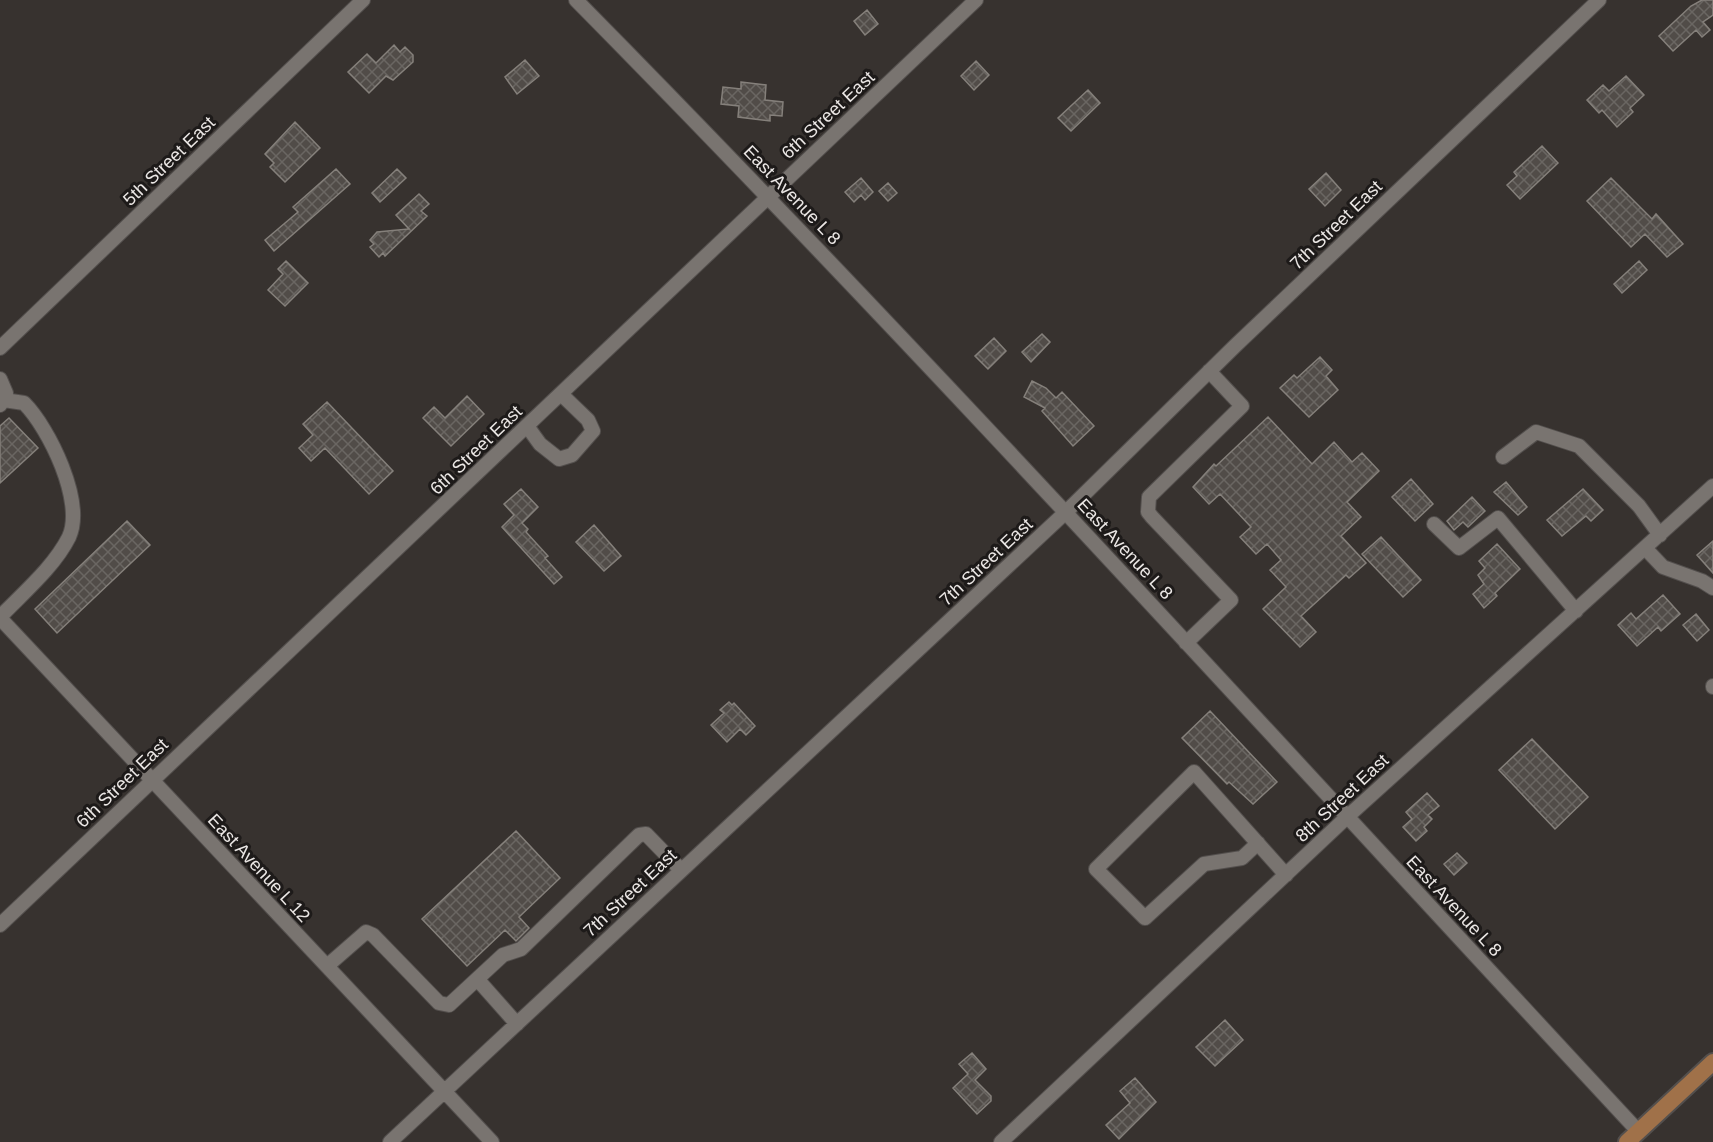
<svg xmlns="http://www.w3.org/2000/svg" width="1713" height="1142" font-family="Helvetica,sans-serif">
  <defs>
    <pattern id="building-cross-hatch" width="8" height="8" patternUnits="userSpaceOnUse" patternTransform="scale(1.5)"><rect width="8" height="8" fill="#514c48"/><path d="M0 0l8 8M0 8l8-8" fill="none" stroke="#6a6662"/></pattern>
  </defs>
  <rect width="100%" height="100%" fill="#37322f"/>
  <path fill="url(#building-cross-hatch)" stroke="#85807b" stroke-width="1.5" d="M1702,0H1713V15L1703,22L1710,30L1702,37L1696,30L1673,51L1659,36L1691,6Z
    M867,10L878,24L865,35L854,21Z
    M394,45L400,52L405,47L413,55V62L393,80L386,76L369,93L348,72L367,54L376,63Z
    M525,60L539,76L517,94L505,77Z
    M976,61L989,75L974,90L961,76Z
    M1626,76L1644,95L1630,108L1633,112L1617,127L1602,110L1599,113L1587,100L1603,85L1609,91Z
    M741,82L766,85L765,100L783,102L782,116L770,115V121L738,117L739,106L721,104L723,87L741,89Z
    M1088,90L1100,103L1071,131L1058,118Z
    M295,122L320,148L285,182L270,167L274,163L265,154Z
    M1542,146L1558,163L1520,199L1507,185L1517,176L1514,172Z
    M336,169L350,184L274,251L265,240L298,212L293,207Z
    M397,169L406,178L380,202L372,193Z
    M1326,173L1341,190L1325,206L1309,189Z
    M861,178L873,192L865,200L861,195L854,202L845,192Z
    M1611,178L1652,219L1656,214L1683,244L1667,257L1645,234L1631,247L1587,201Z
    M888,183L897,193L888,201L879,191Z
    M419,194L429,204L421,211L427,216L385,256L383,253L379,257L370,247L374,244L370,240L377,232L409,229L396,215Z
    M286,261L308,283L285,306L268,290L283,274L278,269Z
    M1639,261L1647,270L1622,293L1614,284Z
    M1042,334L1050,342L1031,362L1022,352Z
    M994,338L1006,351L988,369L975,356Z
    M1320,357L1332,370L1326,376L1338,390L1309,417L1280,388L1294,375L1297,378Z
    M1032,381L1046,388L1056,398L1062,392L1094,426L1073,446L1042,411L1045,408L1024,397Z
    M467,396L484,414L451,446L423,418L434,407L445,418Z
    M327,402L393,471L369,494L325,448L311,461L299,448L313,435L303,424Z
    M1268,417L1312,464L1334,442L1352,462L1362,453L1379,471L1347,502L1361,517L1341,536L1366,563L1349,578L1346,575L1301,616L1316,632L1300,647L1263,609L1286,587L1270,570L1281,560L1267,544L1256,554L1240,537L1251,527L1220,494L1209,504L1193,487L1214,464L1216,466Z
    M9,418L38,448L0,483V426Z
    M1411,479L1433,504L1415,521L1392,497Z
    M1506,482L1527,507L1518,515L1494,492Z
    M521,489L538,507L522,523L528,529L526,532L548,556L545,558L562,577L554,584L502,527L514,515L504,504Z
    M1583,489L1603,510L1591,521L1586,516L1562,536L1547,520Z
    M1472,497L1485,511L1468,527L1463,522L1454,530L1447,521Z
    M127,521L150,545L57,633L35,609Z
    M594,525L621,556L604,571L576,542Z
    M1381,537L1421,580L1403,597L1362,554Z
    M1713,541V573L1697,555Z
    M1497,544L1520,569L1495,593L1497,596L1484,608L1473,594L1484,584L1478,575L1485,568L1479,561Z
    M1663,595L1680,614L1661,631L1658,627L1637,646L1618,625L1631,613L1636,619Z
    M1696,614L1709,630L1697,641L1683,625Z
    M729,702L732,705L734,703L755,726L746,735L740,729L727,742L711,725L724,713L720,710Z
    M1210,711L1277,782L1253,804L1229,782L1227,784L1182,738Z
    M1532,739L1588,797L1555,829L1499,770Z
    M1427,793L1439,806L1428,815L1432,819L1424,827L1427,831L1416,841L1403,827L1412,819L1406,812Z
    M516,831L560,878L519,917L529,928L516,941L505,930L467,966L422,919Z
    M1457,853L1467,863L1454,875L1444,864Z
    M1225,1020L1243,1040L1215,1066L1196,1047Z
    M972,1053L986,1069L975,1080L991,1096V1101L977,1114L953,1088L968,1074L959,1064Z
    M1135,1078L1156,1102L1119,1139L1106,1125L1130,1103L1120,1091Z"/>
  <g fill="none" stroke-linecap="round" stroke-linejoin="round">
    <defs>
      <path id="minor" d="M576,0C939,368 1286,752 1638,1131
        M0,348L363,0
        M0,379L6,393L0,405
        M527,426L540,444L559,459L572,455L593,431L588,420L561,394
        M1503,457L1536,432L1579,446L1639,506L1660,535
        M1434,524L1459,548L1498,518L1576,611
        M1645,548L1663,567L1702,581L1713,588
        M0,617C23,593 54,567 69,537C85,502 49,428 24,403L4,400
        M0,618L492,1142
        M1186,643L1231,600L1152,517L1148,512L1149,497L1242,406L1209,371
        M1713,686V687
        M1258,843L1242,858L1204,864L1145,918L1096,869L1194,772L1286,875
        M0,925L976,0
        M327,966L366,932L373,935L439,1003L449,1005L503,955L521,949L639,835L646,834L681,870
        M478,980L517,1024
        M390,1142L1066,512L1236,345L1599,0
        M1001,1142L1347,817L1713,486"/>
      <path id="major" d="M1627,1142L1713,1062"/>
    </defs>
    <use href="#minor" stroke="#534f4d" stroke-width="16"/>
    <use href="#major" stroke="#534f4d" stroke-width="20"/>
    <use href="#minor" stroke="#797470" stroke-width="14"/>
    <use href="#major" stroke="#a07149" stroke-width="16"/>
  </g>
  <g text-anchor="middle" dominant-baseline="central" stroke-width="6" stroke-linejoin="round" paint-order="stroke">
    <g font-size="18" fill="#ebe7e5" stroke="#1d1a19">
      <text transform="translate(828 115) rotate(-43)">6th Street East</text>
      <text transform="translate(169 161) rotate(-44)">5th Street East</text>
      <text transform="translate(792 195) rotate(46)">East Avenue L 8</text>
      <text transform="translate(1336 225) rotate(-44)">7th Street East</text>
      <text transform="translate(476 450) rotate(-44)">6th Street East</text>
      <text transform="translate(1125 549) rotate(47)">East Avenue L 8</text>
      <text transform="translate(986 562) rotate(-43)">7th Street East</text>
      <text transform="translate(122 783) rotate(-44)">6th Street East</text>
      <text transform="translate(1342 798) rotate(-43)">8th Street East</text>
      <text transform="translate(259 868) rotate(47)">East Avenue L 12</text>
      <text transform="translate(630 893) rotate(-43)">7th Street East</text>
      <text transform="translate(1454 906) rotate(47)">East Avenue L 8</text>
    </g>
  </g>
</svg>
